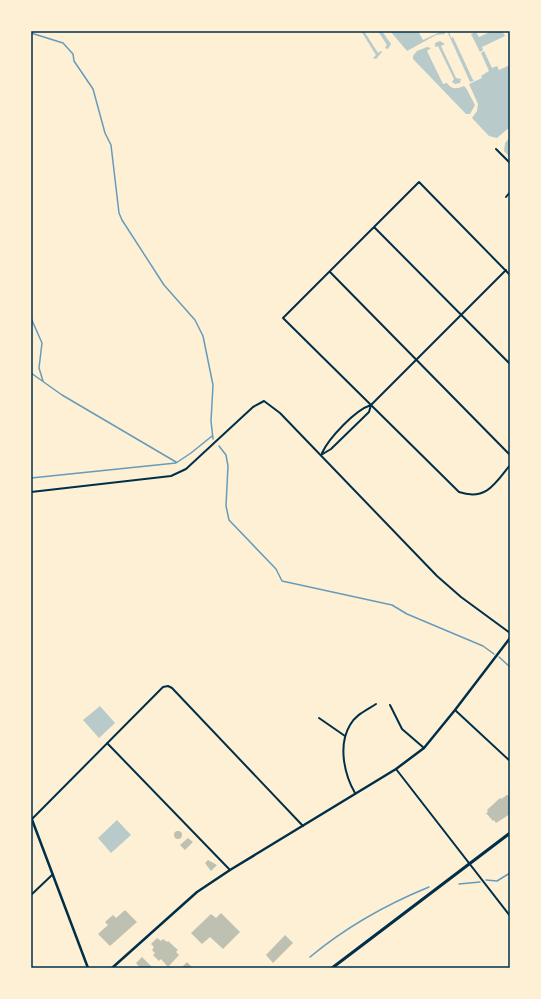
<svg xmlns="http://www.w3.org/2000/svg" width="541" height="999" font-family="Rubik,sans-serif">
  <rect width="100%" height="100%" fill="#fdf0d5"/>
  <path fill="#b9caca" d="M361,31H364L378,53L381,51L382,52L376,59L373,58L376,55Z
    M378,31H382L391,44L388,49L385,48L387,45Z
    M418,31L423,40L442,31H444L445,34L436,35L407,51L391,32Z
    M447,31H449L451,38L453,37L473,80H475L470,82Z
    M492,31H502L505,36L482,47L483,50L480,52L471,34L476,32L479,37Z
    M440,41L445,44L441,46L456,78L461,79L460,83L455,84L452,82L454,79L438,46L435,47V43Z
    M427,47L431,48L427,51L443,84L447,83C452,90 456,89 464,86L466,88L475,105L470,114H466L413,59V56L417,51Z
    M484,51L492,68L497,66L499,70L510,65V127L497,138L489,136L472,118L477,111L478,104L469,84L482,78L481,76L489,71L481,53Z
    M510,137V157L504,151L505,143Z
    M100,706L115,723L99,738L83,720Z
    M117,820L131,835L111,853L98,838Z"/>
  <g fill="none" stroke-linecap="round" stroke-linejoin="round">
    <path stroke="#669bbc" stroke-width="1.5" d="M31,33L63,43L73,54L74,61L93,89L105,133L111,145L119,213L122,220L164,285L195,320L203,336L213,385L211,421L213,439
      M31,318L42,343L39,368L43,381
      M31,373L62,395L176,462
      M219,446L226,455L228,466L226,506L229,520L276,569L282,581L392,605L407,614L483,646L494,654
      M31,478L176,463L191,453L212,436
      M499,657L510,667
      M486,880L497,881L510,873
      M459,884L480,882
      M310,957C346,927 385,905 429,887"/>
  </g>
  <path fill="#bec0b2" d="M507,795L510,796V814L496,823L494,820L493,821L486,813L488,812L487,810L500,798L501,799Z
    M174 835a4 4 0 1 1 8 0a4 4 0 1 1-8 0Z
    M188,838L193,842L185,850L180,845Z
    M208,860L217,865L211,871L205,863Z
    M125,910L137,922L110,946L98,934L108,925L105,922L113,915L116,918Z
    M221,913L240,932L223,949L210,937L202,944L191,933L211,914L216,918Z
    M285,935L293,943L273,963L266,955Z
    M157,938L161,941L163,939L167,942L168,941L178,950L176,952L179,955L168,967L161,959L159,961L153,955L155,953L152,950L154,947L151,944Z
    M142,957L153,968H140L136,963Z
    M187,962L193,968H181Z"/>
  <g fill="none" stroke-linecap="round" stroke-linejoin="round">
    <path stroke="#003049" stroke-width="2" d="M496,149L510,163
      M506,197L510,192
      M374,227L510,364
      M330,272L510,455
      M510,275L419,182L283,318L459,492C486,501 495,484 510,465
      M322,453C329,438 355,410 371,405
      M321,455L331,449L369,412L371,405L506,270
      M31,492L171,476L186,469L253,407L264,401L280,413L437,576L461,597L510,633
      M390,705L402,729L424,748
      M455,710L510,761
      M319,718L345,736
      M107,743L230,870
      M396,769L510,916
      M355,793C344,774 338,745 350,725C355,715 367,710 376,704
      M32,819L163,687L168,686L172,688L303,826
      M31,895L52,875"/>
    <path stroke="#003049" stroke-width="2.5" d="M31,817L88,968
      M112,968L197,892L230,870L396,769L424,748L455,710L510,638"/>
    <path stroke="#003049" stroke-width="3" d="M332,968L510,833"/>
  </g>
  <rect width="541" height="999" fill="none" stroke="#fdf0d5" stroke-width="64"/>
  <rect x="32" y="32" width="477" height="935" fill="none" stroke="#003049" stroke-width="1.5"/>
</svg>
